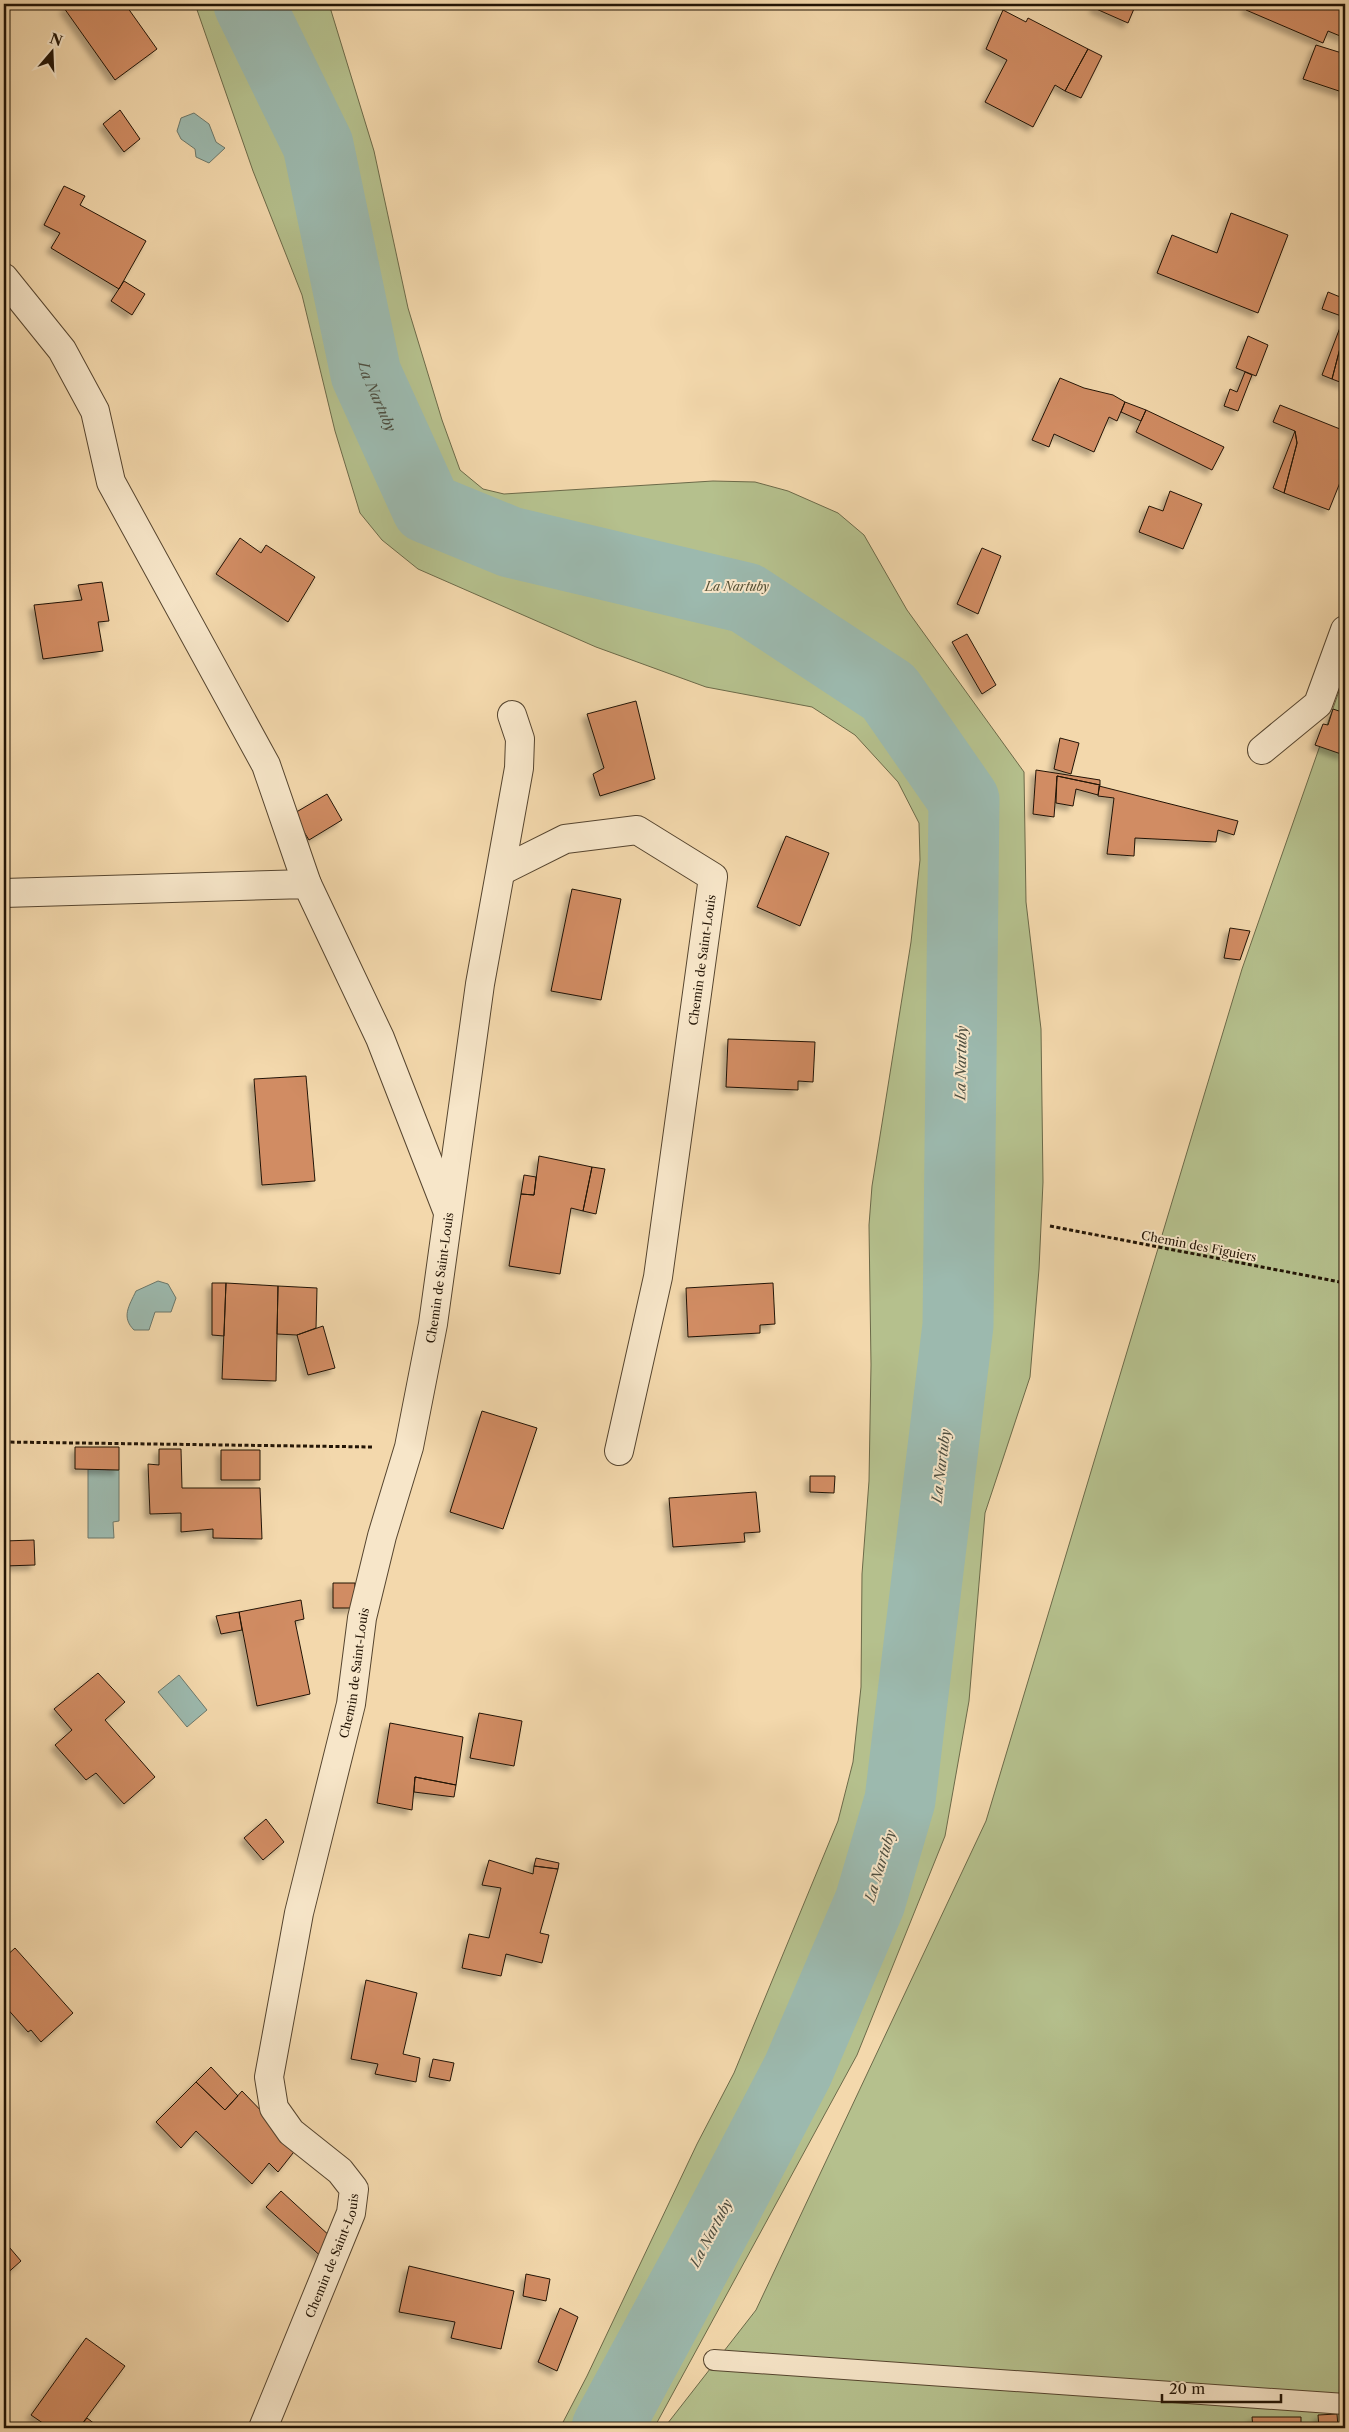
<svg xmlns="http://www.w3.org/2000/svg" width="1349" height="2432" font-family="'Libre Caslon Text',serif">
  <defs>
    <filter id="shadow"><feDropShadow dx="-4.5" dy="4.5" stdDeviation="2.5" flood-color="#0004"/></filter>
  </defs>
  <rect width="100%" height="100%" fill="#f3d8ac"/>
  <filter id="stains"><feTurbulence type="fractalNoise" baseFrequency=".004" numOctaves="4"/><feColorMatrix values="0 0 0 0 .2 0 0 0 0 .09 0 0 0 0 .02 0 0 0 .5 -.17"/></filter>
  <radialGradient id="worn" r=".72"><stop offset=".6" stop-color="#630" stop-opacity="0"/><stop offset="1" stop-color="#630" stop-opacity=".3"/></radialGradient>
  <path fill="#b5c08d" stroke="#6c6a49" d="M195,4H329L374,151L408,308L442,420L460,470L483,489L504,494L713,481L755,482L788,491L838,513L864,535L907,610L1024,772L1026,902L1041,1029L1043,1182L1039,1269L1030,1377L985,1513L969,1701L945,1836L857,2055L654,2428H560L587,2376L697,2144L734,2073L838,1821L853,1762L861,1687L862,1574L869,1481L871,1365L869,1225L872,1186L911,942L920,860L919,823L898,782L855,735L812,707L706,687L596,647L418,569L382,540L360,513L335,431L302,295L253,171Z
    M1345,674V2428H664L756,2310L986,1821L1242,969Z"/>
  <path fill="#9cb9ae" stroke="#6b776a" d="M194,113L209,124L216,142L225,148L209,163L196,157L195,149L181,139L177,131L181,118Z
    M158,1281L168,1284L176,1298L171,1312H155L149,1330H134C121,1317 129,1306 136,1291Z
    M88,1469L119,1470V1521L113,1522L114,1538H88Z
    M179,1675L207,1710L187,1727L158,1692Z"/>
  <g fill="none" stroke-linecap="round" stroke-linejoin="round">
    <path stroke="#9cb9ae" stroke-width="71" id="s1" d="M249,4L318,145L366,374L427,508L510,542L746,598L889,692L964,800L958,1325L900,1800L870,1902L798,2070L719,2221L607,2428"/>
  </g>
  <path fill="#d18c63" stroke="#221405" filter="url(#shadow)" d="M70,4H125L157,49L115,80L64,8Z
    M1095,4H1136L1128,23L1094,8Z
    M1248,4H1345V38L1328,31L1323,43L1246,10Z
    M1003,10L1026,22L1028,18L1088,49L1065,91L1055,85L1033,127L985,102L1007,60L986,49Z
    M1316,45L1345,54V93L1303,79Z
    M1088,49L1102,56L1081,98L1065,91Z
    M120,110L140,139L124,152L103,124Z
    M64,186L85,196L80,205L146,241L119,289L51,248L60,233L44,225Z
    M1231,213L1288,235L1258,313L1157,273L1172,235L1217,253Z
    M124,281L145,294L132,315L111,301Z
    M1328,292L1345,299V384L1332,379L1345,329L1344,317L1322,309Z
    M1344,317L1345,329L1332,379L1322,375Z
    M1248,336L1268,345L1256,376L1236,368Z
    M1245,372L1252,375L1238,411L1224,406L1230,389L1237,392Z
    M1060,378L1084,388L1113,395L1125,402L1117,421L1109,417L1094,452L1054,434L1049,447L1032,440Z
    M1125,402L1146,410L1141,421L1121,412Z
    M1280,405L1345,431V470L1329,510L1284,493L1297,443L1295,431L1273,422Z
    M1146,410L1224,447L1212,470L1136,432Z
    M1295,431L1297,443L1284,493L1273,488Z
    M1170,491L1202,504L1183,549L1139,532L1149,506L1163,511Z
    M240,538L261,553L266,545L315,577L288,622L216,574Z
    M982,548L1001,556L978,614L957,604Z
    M102,582L109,621L98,622L103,651L43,659L34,605L82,600L78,585Z
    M967,634L996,685L982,694L952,642Z
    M636,701L655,779L600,796L593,774L604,768L587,714Z
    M1333,709L1345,713L1344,755L1315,745L1323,724L1328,725Z
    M1060,738L1079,743L1071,774L1054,769Z
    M1036,770L1100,780V785L1057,776L1054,817L1033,814Z
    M1057,776L1100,785L1098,795L1076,789L1073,806L1056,803Z
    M1099,786L1238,821L1234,835L1218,830L1216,842L1135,838L1134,856L1107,854L1114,798L1098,796Z
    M327,794L342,820L309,840L293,814Z
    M786,836L829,853L800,926L757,907Z
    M572,889L621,899L601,1000L551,991Z
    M1230,928L1250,931L1240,960L1224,958Z
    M728,1039L815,1042L813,1082L798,1081V1090L726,1087Z
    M306,1076L315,1181L262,1185L254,1079Z
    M539,1156L592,1167L583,1211L571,1208L560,1274L509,1266L521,1194L534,1195Z
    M592,1167L605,1169L596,1214L583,1211Z
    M524,1175L536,1177L534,1195L521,1194Z
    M212,1283H226L224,1336L212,1335Z
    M226,1283L278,1286L276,1381L222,1379Z
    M773,1283L775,1324L760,1325V1333L688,1337L686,1288Z
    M278,1286L317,1288L316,1328L297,1335L277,1334Z
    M323,1326L335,1368L308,1375L297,1335Z
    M482,1411L537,1428L503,1529L450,1512Z
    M75,1447H119V1470L75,1469Z
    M159,1449H181L182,1488H260L262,1539L213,1538V1529L181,1532V1513L150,1514L148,1464L159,1465Z
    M221,1450H260V1480H221Z
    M810,1476H835L834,1493L810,1492Z
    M756,1492L760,1532L744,1533L745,1542L673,1547L669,1498Z
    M34,1540L35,1565L4,1566V1541Z
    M333,1583H355L354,1608H333Z
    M301,1600L304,1619L295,1621L310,1694L257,1706L239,1612Z
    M239,1612L242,1630L221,1634L216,1616Z
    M98,1673L125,1702L105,1720L155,1777L124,1804L96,1773L86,1780L55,1745L72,1730L54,1709Z
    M479,1713L522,1721L514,1766L470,1758Z
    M390,1723L463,1737L456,1785L415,1777L412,1810L377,1803Z
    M415,1777L456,1785L454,1797L414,1792Z
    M266,1819L284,1842L263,1860L244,1838Z
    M536,1858L559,1863L558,1869L534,1866Z
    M489,1860L533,1874L534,1866L558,1869L540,1933L549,1935L542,1963L506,1954L501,1976L462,1968L469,1934L489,1938L501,1888L482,1885Z
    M15,1948L73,2013L41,2042L31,2030L28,2032L4,2005V1958Z
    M366,1980L417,1993L403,2054L420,2058L416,2082L375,2074L378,2064L351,2059Z
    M433,2059L454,2063L450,2081L429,2077Z
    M211,2067L238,2096L225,2110L196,2082Z
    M196,2082L225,2110L242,2091L297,2148L278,2172L269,2163L252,2184L196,2131L181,2148L156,2122Z
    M281,2191L332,2238L324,2259L266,2207Z
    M4,2241L21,2261L4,2276Z
    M409,2266L514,2291L501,2349L451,2338L455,2322L399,2312Z
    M526,2274L550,2279L546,2301L523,2296Z
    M560,2308L578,2317L557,2371L538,2362Z
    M86,2338L125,2366L79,2428H50L31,2415Z
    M1337,2414L1338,2427L1319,2428L1318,2415Z
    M1252,2417H1301V2428H1253Z
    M87,2418L100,2428H79Z"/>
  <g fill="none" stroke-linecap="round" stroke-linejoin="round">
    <defs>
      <path id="service" d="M714,2360L1345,2404"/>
      <g id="minor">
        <path d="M4,278L62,350L95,411L111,482L266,765L307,884"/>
        <path d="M1262,750L1318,704L1345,630"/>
        <path d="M501,871L565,839L637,830L713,877L658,1277L619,1451"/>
        <path d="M4,893L307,884L380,1038L447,1210"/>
        <path id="s2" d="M263,2428L351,2213L354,2189L340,2171L291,2132L274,2108L269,2077L299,1913L351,1704L362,1618L382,1536L409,1447L433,1324L480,984L519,768L520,739L512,715"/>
      </g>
    </defs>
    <use href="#service" stroke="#56452f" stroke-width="22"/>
    <use href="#minor" stroke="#56452f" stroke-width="30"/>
    <path stroke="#221405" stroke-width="3" stroke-dasharray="4 2.5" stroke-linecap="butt" d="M1050,1226L1345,1283
      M4,1442L374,1447"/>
    <use href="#service" stroke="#f7e6c9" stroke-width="20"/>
    <use href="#minor" stroke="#f7e6c9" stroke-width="28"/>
  </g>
  <g text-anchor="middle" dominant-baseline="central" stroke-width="4" stroke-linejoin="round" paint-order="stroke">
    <g font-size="12" font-style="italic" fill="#555035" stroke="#f7e6c9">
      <text x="737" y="586">La Nartuby</text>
    </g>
    <g font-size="12" fill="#221405" stroke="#f7e6c9">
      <text transform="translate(702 960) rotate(-82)">Chemin de Saint-Louis</text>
      <text transform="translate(1199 1246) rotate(11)">Chemin des Figuiers</text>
      <text stroke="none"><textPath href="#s2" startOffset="1221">Chemin de Saint-Louis</textPath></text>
      <text stroke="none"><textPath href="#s2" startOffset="816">Chemin de Saint-Louis</textPath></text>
      <text stroke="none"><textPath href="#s2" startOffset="186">Chemin de Saint-Louis</textPath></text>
    </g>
    <g font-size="14" font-style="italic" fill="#4d4e40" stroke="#f7e6c9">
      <text stroke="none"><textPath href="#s1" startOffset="416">La Nartuby</textPath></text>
      <text transform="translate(961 1063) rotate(-89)">La Nartuby</text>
      <text transform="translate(941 1466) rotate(-83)">La Nartuby</text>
      <text transform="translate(880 1866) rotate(-73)">La Nartuby</text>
      <text transform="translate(711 2233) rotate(-62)">La Nartuby</text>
    </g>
  </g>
  <rect width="1349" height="2432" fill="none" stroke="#f3d8ac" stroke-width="20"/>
  <rect x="5" y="5" width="1339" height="2422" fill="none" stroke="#221405" stroke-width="2.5"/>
  <rect x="10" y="10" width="1329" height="2412" fill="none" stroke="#221405"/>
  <g transform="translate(52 52) rotate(19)" stroke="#f7e6c9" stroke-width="4" paint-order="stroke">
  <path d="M0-4L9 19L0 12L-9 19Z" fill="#221405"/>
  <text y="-8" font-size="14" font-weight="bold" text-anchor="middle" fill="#221405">N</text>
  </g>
  <path d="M1162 2394v8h119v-8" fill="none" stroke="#221405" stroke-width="2.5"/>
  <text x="1169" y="2394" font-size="15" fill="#221405" stroke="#f7e6c9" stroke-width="4" paint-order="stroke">20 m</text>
  <rect width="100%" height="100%" filter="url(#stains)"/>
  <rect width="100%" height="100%" fill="url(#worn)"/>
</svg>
